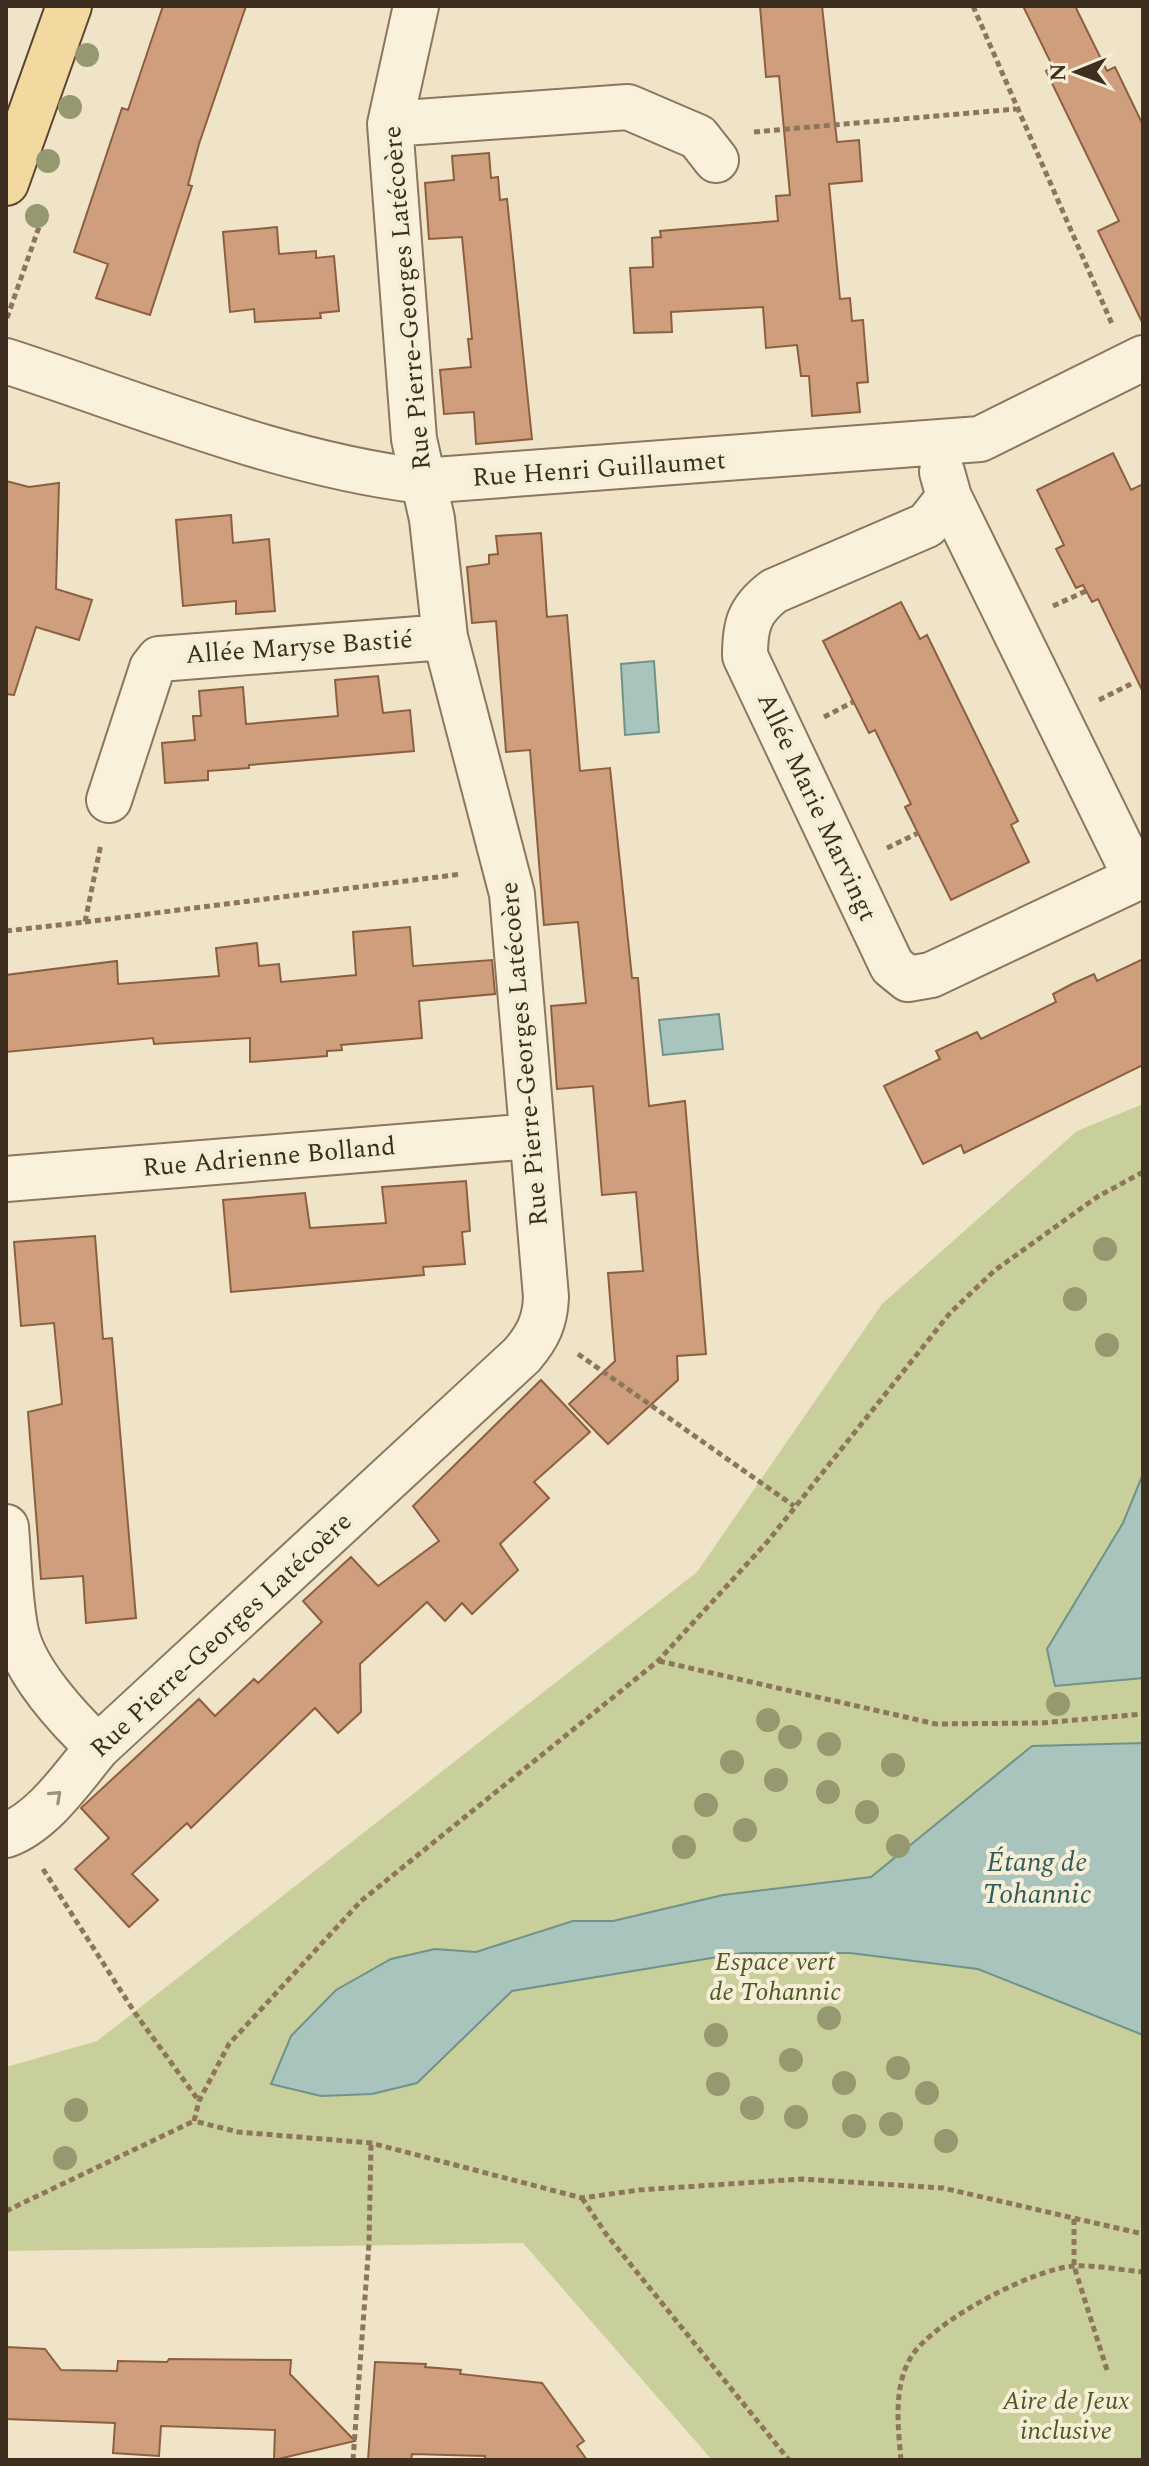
<svg xmlns="http://www.w3.org/2000/svg" width="1149" height="2466" font-family="Spectral,serif">
  <rect width="100%" height="100%" fill="#f0e4c8"/>
  <path fill="#c9cf9b" d="M1143,1104V2460H712L523,2243L6,2251V2067L97,2041L697,1572L882,1304L1077,1131Z"/>
  <path fill="#a9c4bc" stroke="#6f938a" stroke-width="2" d="M654,661L659,732L625,735L621,664Z
    M719,1014L723,1049L663,1055L659,1020Z
    M1143,1474V1678L1055,1686L1047,1649L1123,1523Z
    M1143,1743V2035L978,1969L850,1953H742L512,1991L417,2083L372,2094L321,2096L271,2084L291,2036L336,1990L391,1959L435,1949L476,1952L573,1921H613L723,1895L871,1877L1032,1746Z"/>
  <path fill="#cf9f7d" stroke="#8d5f41" stroke-width="2" d="M163,6H246L199,144L188,185L192,186L150,315L96,298L108,264L74,252L122,108L128,110Z
    M760,6H822L837,142L859,140L862,181L829,184L840,299L850,298L852,321L863,320L868,382L857,383L860,412L812,416L809,376H801L797,345L766,348L763,307L671,312L672,332L634,333L630,268L653,267L652,238L661,237L660,231L778,221L776,196L790,195L779,76L766,77Z
    M1023,6H1075L1107,71L1115,67L1143,125V324L1098,231L1119,221L1046,71L1053,67Z
    M489,153L491,178L498,177L500,200L507,199L532,439L476,444L474,412L444,414L440,370L471,367L468,339H472L462,237L429,239L425,183L454,180L452,156Z
    M277,227L279,254L316,251V258L334,256L339,311L320,313L321,318L255,322L254,309L230,312L223,232Z
    M1113,453L1131,490L1143,484V692L1098,599L1092,602L1083,585L1076,588L1056,549L1064,545L1037,490Z
    M6,481L29,487L59,483L56,589L92,600L79,640L36,627L14,695L6,694Z
    M231,515L233,543L269,539L275,611L236,614V601L183,606L176,520Z
    M541,533L547,617L567,615L580,771L610,768L632,978H638L649,1106L685,1101L706,1354L677,1356L678,1380L608,1444L569,1404L615,1361L608,1273L643,1271L636,1192L602,1195L593,1086L557,1089L551,1006L586,1003L578,922L544,925L530,750L506,752L496,621L472,623L467,567L489,564V555L498,554L496,536Z
    M901,602L920,639L927,635L1018,821L1011,825L1029,862L951,900L905,807L911,804L875,730L869,733L823,641Z
    M378,676L383,713L410,710L414,751L249,765V768L208,771V780L165,783L162,743L195,740L193,716H201L199,691L243,687L246,724L338,716L335,680Z
    M410,927L413,966L492,960L495,994L419,1001L422,1038L341,1045L342,1050L327,1051V1056L250,1062V1038L154,1044L153,1038L6,1052V975L117,961L118,984L219,976L216,948L257,943L259,966L279,964L281,982L356,975L353,932Z
    M1143,959V1065L964,1153L961,1145L923,1164L884,1086L940,1059L936,1051L977,1032L981,1039L1056,1002L1053,994L1072,984L1094,974L1097,981Z
    M466,1181L470,1231L462,1232L465,1264L423,1267L424,1275L231,1292L223,1200L305,1193L310,1228L386,1223L382,1187Z
    M95,1236L103,1339L112,1338L136,1618L86,1623L83,1576L41,1579L28,1412L62,1404L54,1323L21,1326L14,1242Z
    M541,1380L590,1432L534,1482L549,1498L500,1544L518,1570L472,1614L462,1603L445,1621L427,1602L360,1664L361,1712L338,1733L315,1708L191,1828L187,1823L132,1874L158,1900L129,1927L75,1869L109,1838L81,1808L199,1699L215,1716L254,1679L258,1683L322,1622L303,1601L351,1557L378,1586L439,1541L413,1506Z
    M6,2347L45,2349L61,2370L117,2371L118,2361L167,2362L169,2359L291,2360L290,2374L355,2441L274,2460L275,2430L161,2426L159,2456L113,2453L115,2423L6,2419Z
    M375,2362L426,2364L425,2367L461,2370L460,2374L542,2383L584,2441L577,2446L587,2460H485V2456L412,2454L411,2460H368Z"/>
  <g fill="none" stroke-linecap="round" stroke-linejoin="round">
    <defs>
      <path id="minor" d="M390,124L628,107L698,137L716,160
        M6,361C142,405 280,464 422,481L980,439L1143,358
        M942,472L949,497L1136,878
        M949,497L927,525L774,591C749,610 745,625 745,656L892,966L908,979L931,975L1143,875
        M109,800L152,668L159,659L445,637
        M6,1179L532,1136
        M6,1527C9,1561 9,1598 16,1632C25,1672 68,1719 98,1747
        M6,1835C43,1822 73,1777 98,1747L522,1355C538,1336 545,1322 546,1297L512,894L445,637L432,519L414,439L390,124L416,6"/>
      <path id="major" d="M6,183L69,6"/>
    </defs>
    <use href="#minor" stroke="#8d765c" stroke-width="48"/>
    <use href="#major" stroke="#5b4430" stroke-width="48"/>
    <path stroke="#8d765c" stroke-width="5" stroke-dasharray="6 4" stroke-linecap="butt" d="M973,6L1112,324
      M754,132L1016,109
      M7,318L45,210
      M1053,606L1086,591
      M1099,700L1131,684
      M824,717L853,702
      M887,848L918,833
      M85,922L461,874
      M6,931L85,922L101,844
      M1143,1172L1097,1197L994,1271L950,1313L768,1541L658,1661L361,1901L229,2044L199,2101L194,2121L238,2132L371,2143L582,2198L639,2190L802,2179L943,2188L1143,2234
      M578,1354L794,1506
      M659,1661L936,1724L1041,1723L1143,1714
      M43,1869L135,2013L199,2101
      M582,2198L606,2234L789,2460
      M6,2211L194,2121
      M1074,2219V2266L1107,2370
      M353,2460L369,2243L371,2143
      M901,2460C898,2427 893,2387 911,2357C933,2321 1034,2268 1075,2266C1097,2265 1121,2270 1143,2272"/>
    <use href="#minor" stroke="#faf1dc" stroke-width="44"/>
    <use href="#major" stroke="#f3d9a0" stroke-width="44"/>
  </g>
  <g fill="#96986f">
    <circle cx="87" cy="55" r="12"/>
    <circle cx="70" cy="107" r="12"/>
    <circle cx="48" cy="161" r="12"/>
    <circle cx="37" cy="216" r="12"/>
    <circle cx="1105" cy="1249" r="12"/>
    <circle cx="1075" cy="1299" r="12"/>
    <circle cx="1107" cy="1345" r="12"/>
    <circle cx="1058" cy="1704" r="12"/>
    <circle cx="768" cy="1720" r="12"/>
    <circle cx="790" cy="1737" r="12"/>
    <circle cx="829" cy="1744" r="12"/>
    <circle cx="732" cy="1762" r="12"/>
    <circle cx="893" cy="1765" r="12"/>
    <circle cx="776" cy="1780" r="12"/>
    <circle cx="828" cy="1792" r="12"/>
    <circle cx="706" cy="1805" r="12"/>
    <circle cx="867" cy="1812" r="12"/>
    <circle cx="745" cy="1830" r="12"/>
    <circle cx="898" cy="1846" r="12"/>
    <circle cx="684" cy="1847" r="12"/>
    <circle cx="829" cy="2018" r="12"/>
    <circle cx="716" cy="2035" r="12"/>
    <circle cx="791" cy="2060" r="12"/>
    <circle cx="898" cy="2068" r="12"/>
    <circle cx="844" cy="2083" r="12"/>
    <circle cx="718" cy="2084" r="12"/>
    <circle cx="927" cy="2093" r="12"/>
    <circle cx="752" cy="2108" r="12"/>
    <circle cx="76" cy="2110" r="12"/>
    <circle cx="796" cy="2117" r="12"/>
    <circle cx="891" cy="2124" r="12"/>
    <circle cx="854" cy="2126" r="12"/>
    <circle cx="946" cy="2141" r="12"/>
    <circle cx="65" cy="2158" r="12"/>
  </g>
  <defs><path id="oneway-chevron" d="M-2-3.5L2.5 0L-2 3.5" fill="none" stroke-width="1.6" stroke-linecap="round" stroke-linejoin="round" transform="scale(2)"/></defs>
  <use stroke="#9c907e" href="#oneway-chevron" transform="translate(56 1796) rotate(-43)"/>
  <g text-anchor="middle" dominant-baseline="central" stroke-width="8" stroke-linejoin="round" paint-order="stroke">
    <g font-size="26" fill="#3d2e20" stroke="#f7eed8">
      <text transform="translate(407 298) rotate(-95)">Rue Pierre-Georges Latécoère</text>
      <text transform="translate(599 469) rotate(-4)">Rue Henri Guillaumet</text>
      <text transform="translate(299 647) rotate(-4)">Allée Maryse Bastié</text>
      <text transform="translate(817 807) rotate(65)">Allée Marie Marvingt</text>
      <text transform="translate(524 1054) rotate(-95)">Rue Pierre-Georges Latécoère</text>
      <text transform="translate(269 1157) rotate(-5)">Rue Adrienne Bolland</text>
      <text transform="translate(221 1635) rotate(-43)">Rue Pierre-Georges Latécoère</text>
    </g>
    <g font-size="26" font-style="italic" fill="#4d5a26" stroke="#f7eed8">
      <text x="775" y="1962">Espace vert<tspan x="775" dy="30">de Tohannic</tspan></text>
      <text x="1066" y="2401">Aire de Jeux<tspan x="1066" dy="30">inclusive</tspan></text>
    </g>
    <g font-size="28" font-style="italic" fill="#2f5d5a" stroke="#f7eed8">
      <text x="1037" y="1862">Étang de<tspan x="1037" dy="32">Tohannic</tspan></text>
    </g>
  </g>
  <rect width="1149" height="2466" fill="none" stroke="#3d2e20" stroke-width="16"/>
  <g transform="translate(1077 72) rotate(269)" stroke="#f7eed8" stroke-width="6" paint-order="stroke">
  <path d="M0-6L14 30L0 20L-14 30Z" fill="#3d2e20"/>
  <text y="-12" font-size="22" font-weight="bold" text-anchor="middle" fill="#3d2e20">N</text>
  </g>
</svg>
